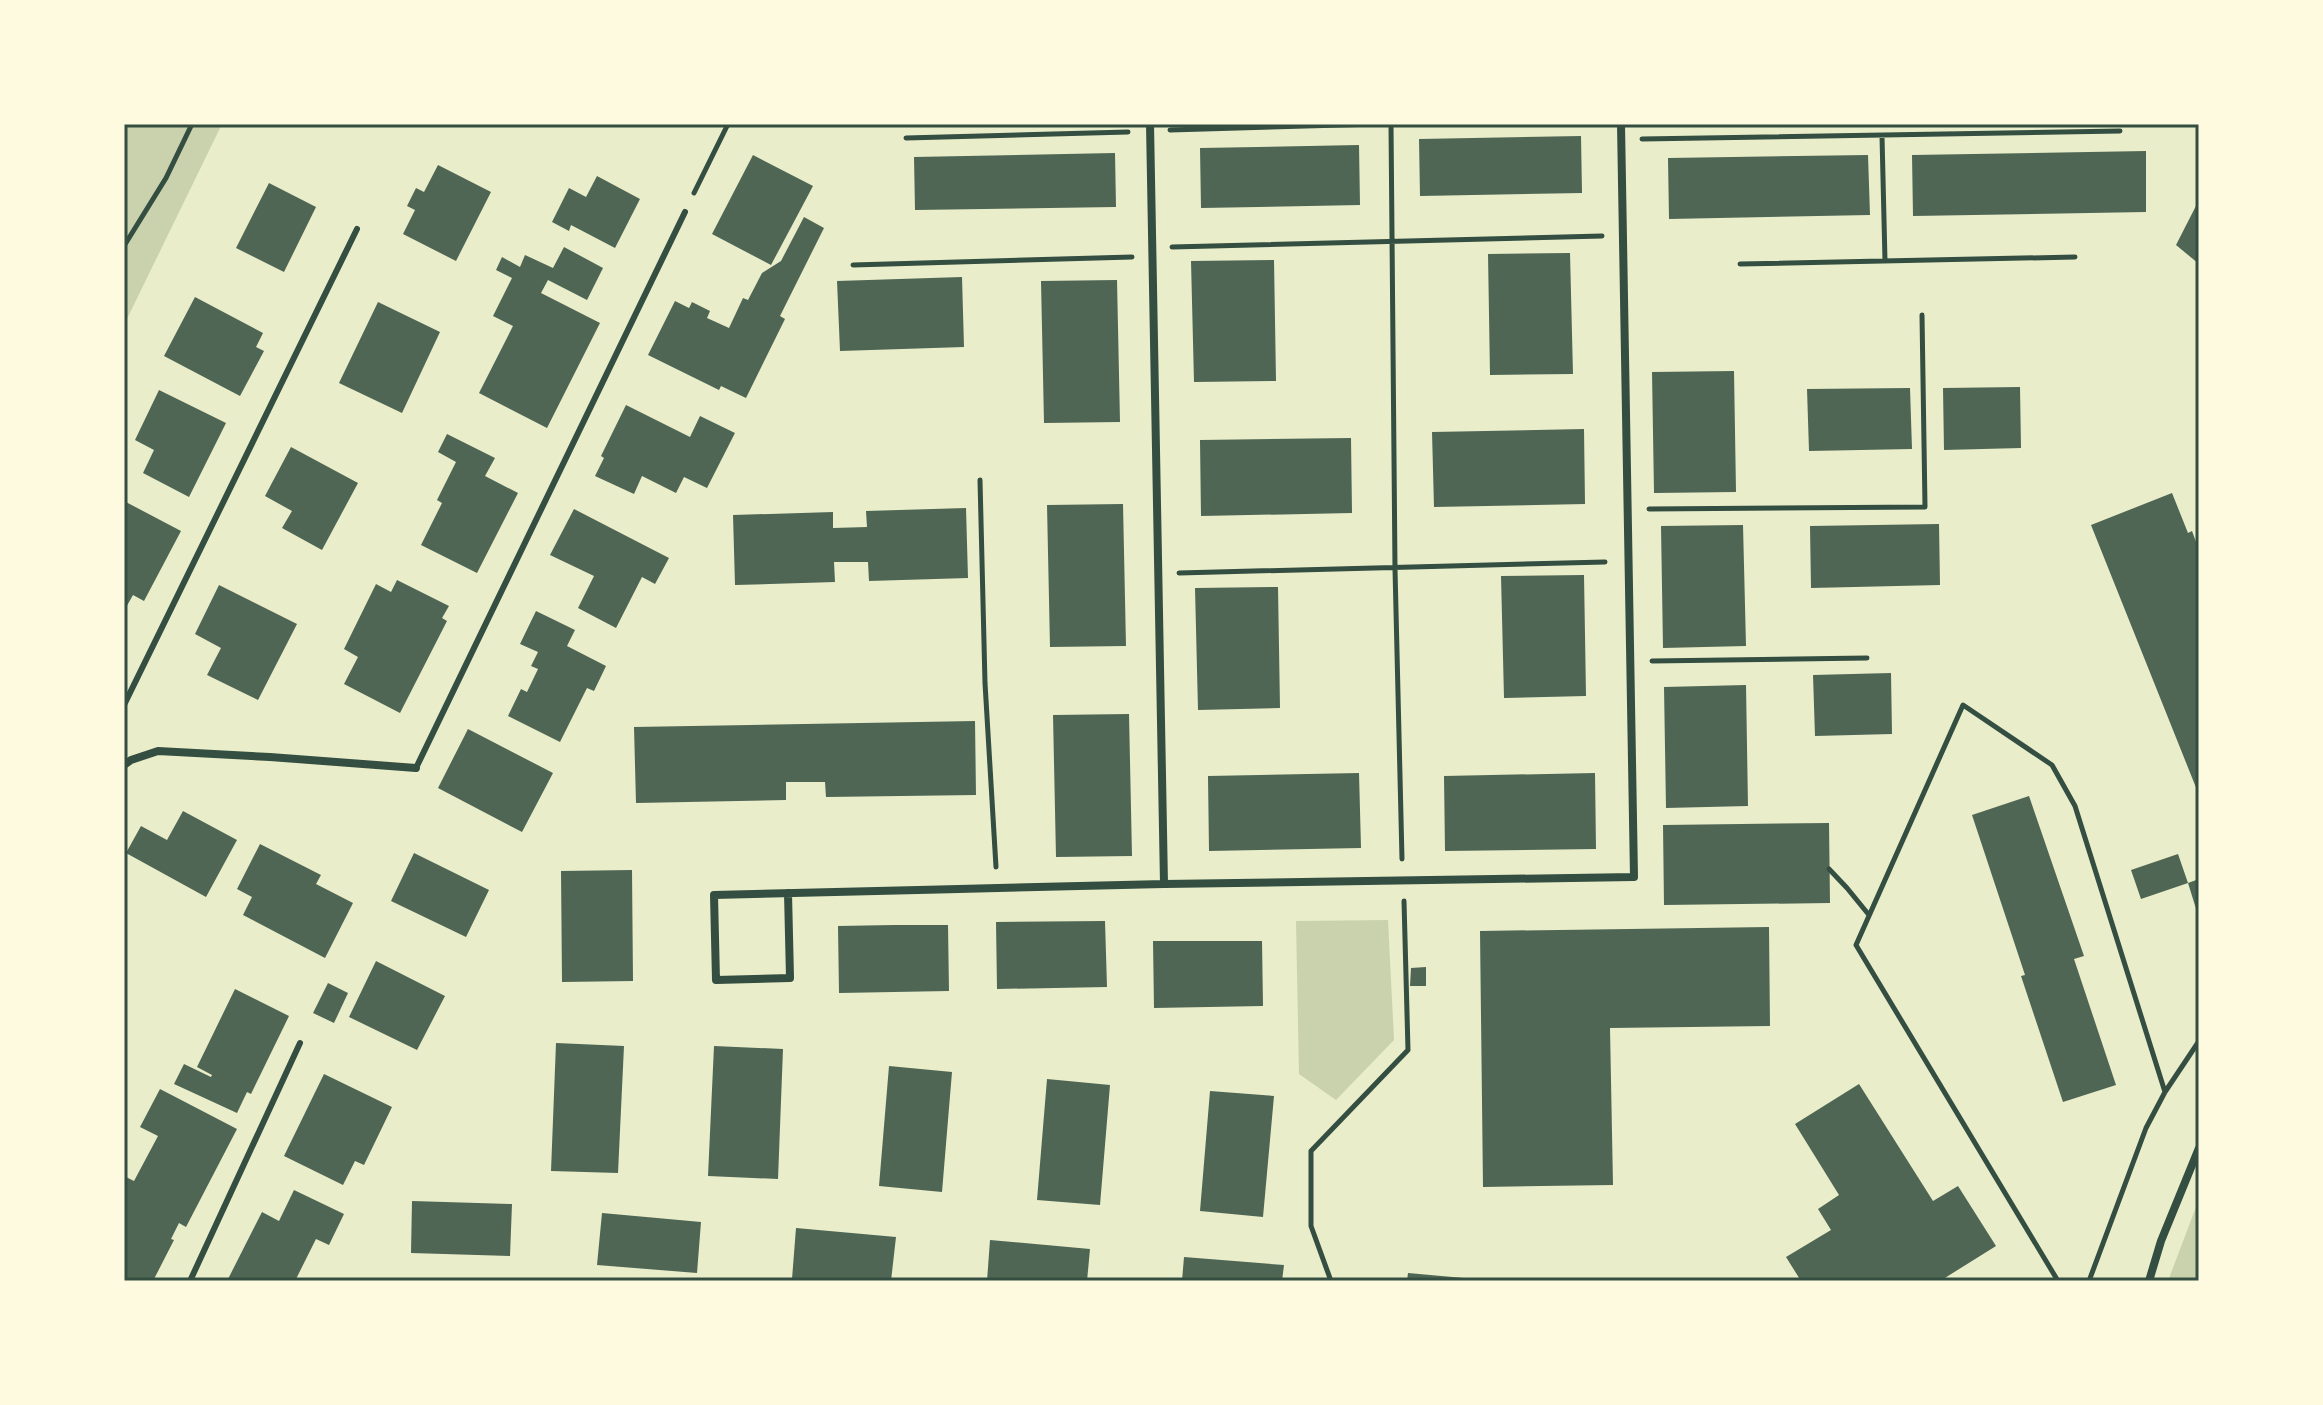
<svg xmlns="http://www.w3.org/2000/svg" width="2323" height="1405" font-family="Mulish,sans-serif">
  <rect width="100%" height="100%" fill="#e9edc9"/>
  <path fill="#cad2ad" d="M124,124H222L124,325Z
    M1388,920L1394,1040L1336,1100L1299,1074L1296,921Z
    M2199,1199V1281H2168Z"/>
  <path fill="#4f6655" d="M1581,136L1582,193L1420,196L1419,139Z
    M1359,145L1360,205L1201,208L1200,148Z
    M2146,151V212L1913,216L1912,155Z
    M1115,153L1116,207L915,210L914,157Z
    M753,155L813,186L771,265L712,234Z
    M1868,155L1870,215L1669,219L1668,158Z
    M438,165L491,192L456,261L403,234L415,210L407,206L416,188L424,192Z
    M597,176L640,199L615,248L571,225L569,231L552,222L569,188L586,197Z
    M269,183L316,207L284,272L236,248Z
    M2199,200V264L2176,245Z
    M804,217L824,228L780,316L785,319L746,398L721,386L719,390L648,355L675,301L689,308L692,302L710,311L707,318L729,328L743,298L748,300L762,273L781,261Z
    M564,247L603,268L587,300L548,280L541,293L600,323L547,428L479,393L513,326L493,316L512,278L496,270L502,257L520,267L525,255L553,268Z
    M1570,253L1573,374L1490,375L1488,254Z
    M1274,260L1276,381L1194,382L1191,261Z
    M962,277L964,347L840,351L837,281Z
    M1117,280L1120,422L1044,423L1041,281Z
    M195,297L263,333L256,347L264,351L240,396L164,356Z
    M378,302L440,332L402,413L339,383Z
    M1734,371L1736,492L1654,493L1652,372Z
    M2020,387L2021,448L1944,450L1943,388Z
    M1910,388L1912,449L1809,451L1807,389Z
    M159,390L226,423L189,497L143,473L154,450L135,440Z
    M626,405L690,437L700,416L735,433L707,488L684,477L676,493L642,476L634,494L595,476L604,458L601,456Z
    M1584,429L1585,504L1434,507L1432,432Z
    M447,434L495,458L485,476L518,493L477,573L421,545L442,503L437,500L456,462L438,452Z
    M1351,438L1352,513L1201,516L1200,440Z
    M291,447L358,483L322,550L282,528L292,511L265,496Z
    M2172,493L2188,533L2192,531L2199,550V554L2197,555L2199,560V795L2091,525Z
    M124,501L181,531L144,601L133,595L124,611Z
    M1123,504L1126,646L1050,647L1047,505Z
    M966,508L968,578L869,581L868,562H834L835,582L735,585L733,515L833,512V528L867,527L866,511Z
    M574,509L669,558L655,584L642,577L616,628L578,608L594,576L550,555Z
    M1939,524L1940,585L1811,588L1810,526Z
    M1743,525L1746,646L1663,648L1661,526Z
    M1584,575L1586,696L1504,698L1501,576Z
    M397,580L449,606L442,618L447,621L400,713L344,684L358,657L344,649L376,584L391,592Z
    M219,585L297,624L258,700L207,675L221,648L195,634Z
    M1278,587L1280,708L1198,710L1195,588Z
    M536,611L575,630L567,646L606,666L594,691L587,688L560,742L508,716L521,689L527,692L538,669L531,666L538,652L520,644Z
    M1891,673L1892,734L1815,736L1813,675Z
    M1746,685L1748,806L1666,808L1664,687Z
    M1129,714L1132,856L1056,857L1053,715Z
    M975,721L976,795L826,797L825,782H786V800L636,803L634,727Z
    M468,729L553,773L522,832L438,788Z
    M1359,773L1361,848L1209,851L1208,776Z
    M1595,773L1596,849L1445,851L1444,776Z
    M2029,796L2084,956L2074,959L2116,1085L2063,1102L2021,976L2025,975L1972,815Z
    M183,811L237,840L206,897L126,853L141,826L167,840Z
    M1829,823L1830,903L1664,905L1663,825Z
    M260,844L321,875L316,884L353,903L325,958L243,915L252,897L237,889Z
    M414,853L489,890L466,937L391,901Z
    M2178,854L2188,883L2141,899L2131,870Z
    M632,870L633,981L562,982L561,871Z
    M2199,879V915H2198L2188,883Z
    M1105,921L1107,987L997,989L996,922Z
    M894,925H948L949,991L839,993L838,926Z
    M1769,927L1770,1026L1610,1028L1613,1185L1483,1187L1480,931Z
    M1153,941H1262L1263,1006L1154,1008Z
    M376,961L445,996L417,1050L349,1017Z
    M1426,967V986H1410L1411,968Z
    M328,983L348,993L334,1023L313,1013Z
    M235,989L289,1016L251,1094L247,1092L237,1113L174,1084L184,1064L211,1077L212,1075L197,1067Z
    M556,1043L624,1046L618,1173L551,1171Z
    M714,1046L783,1049L778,1179L708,1176Z
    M889,1066L952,1072L942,1192L879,1186Z
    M324,1074L392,1107L364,1165L355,1161L343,1185L284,1156Z
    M1047,1079L1110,1085L1100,1205L1037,1200Z
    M1859,1084L1933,1201L1958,1186L1996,1246L1940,1281H1801L1786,1257L1831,1230L1818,1209L1839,1195L1795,1124Z
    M160,1089L237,1129L186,1227L179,1223L171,1239L174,1240L153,1281H124V1176L134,1181L158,1136L140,1127Z
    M1210,1091L1274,1096L1263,1217L1200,1211Z
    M294,1190L344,1214L329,1245L316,1239L295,1281H227L262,1212L279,1221Z
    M412,1201L512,1204L510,1256L411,1253Z
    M602,1213L701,1222L697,1273L597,1265Z
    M796,1228L896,1237L891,1281L792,1279Z
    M990,1240L1090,1249L1087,1281H987Z
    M1184,1257L1284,1265L1282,1281H1182Z
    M1408,1273L1475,1279V1281H1407Z"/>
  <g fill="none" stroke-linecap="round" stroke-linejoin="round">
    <path stroke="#344e41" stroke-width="5" d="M1391,124L1395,569L1402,859
      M1170,130L1376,124
      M1882,136L1885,261
      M906,138L1128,132
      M1642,139L2120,131
      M694,193L728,124
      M124,246L166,178L192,124
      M1172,247L1602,236
      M1740,264L2075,257
      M853,265L1132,257
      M980,480L985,683L996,867
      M1649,509L1925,507L1922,315
      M1179,573L1605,562
      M1652,661L1867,658
      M1829,869L1847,888L1869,915
      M1331,1281L1311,1226V1151L1408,1050L1404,901
      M2058,1281L1856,945L1963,705L2052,765L2075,806L2165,1092
      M2089,1281L2146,1128L2165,1092L2199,1041"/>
    <path stroke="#344e41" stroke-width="6" d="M124,705L357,229
      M416,768L685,212
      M190,1281L300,1043"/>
    <path stroke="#344e41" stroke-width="8" d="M1150,124L1164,884L1634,877L1621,124
      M124,765L131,760L158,751L270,757L416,768
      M788,893L790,978L716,980L714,895C864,891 1014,888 1164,884
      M2149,1281L2161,1241L2199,1148"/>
  </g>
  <rect width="2323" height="1405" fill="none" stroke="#fefae0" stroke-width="252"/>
  <rect x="126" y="126" width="2071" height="1153" fill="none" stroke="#344e41" stroke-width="3"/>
</svg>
